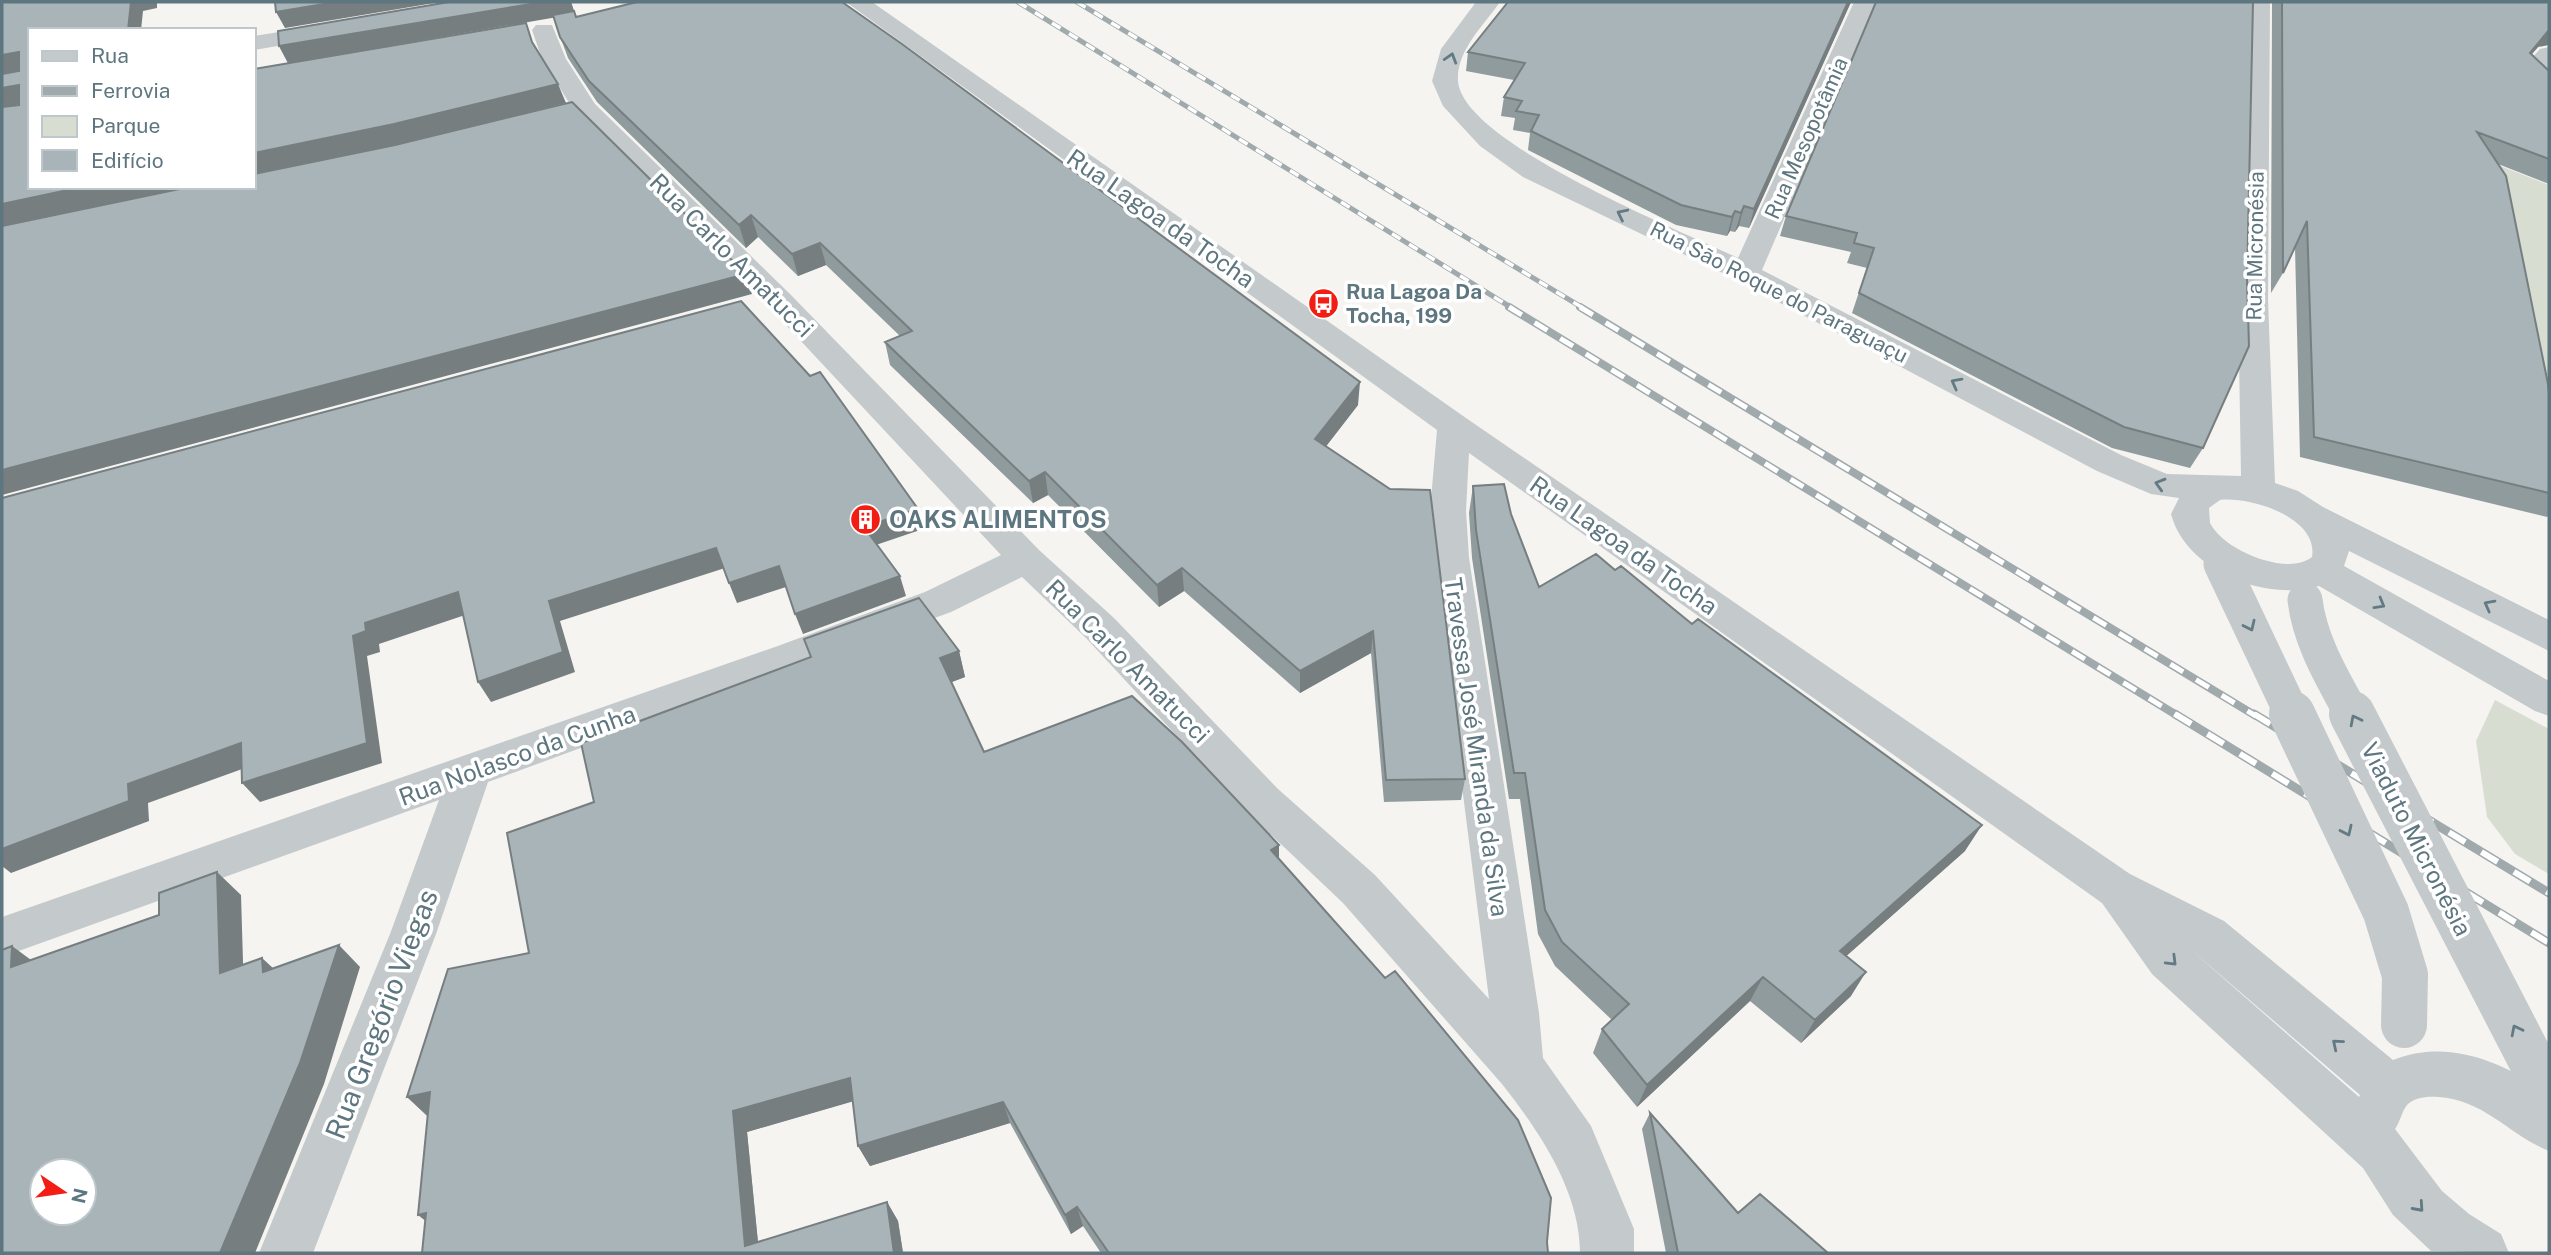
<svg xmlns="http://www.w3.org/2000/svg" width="2551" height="1255" font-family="'Public Sans',sans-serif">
  <rect width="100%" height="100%" fill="#f5f4f1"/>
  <path fill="#d8ddd1" d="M2490,162L2549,185V492Z
    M2495,700L2549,729V874L2515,854L2487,817L2476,741Z"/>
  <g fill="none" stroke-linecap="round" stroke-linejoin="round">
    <path fill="#c4c9cb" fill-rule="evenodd" d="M846,2H872L1466,418L2130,874L2224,921L2393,1060C2448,1038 2503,1062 2549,1094V1151C2509,1135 2485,1100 2438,1097C2428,1096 2415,1097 2407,1105C2402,1111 2400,1122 2395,1129L2442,1191L2469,1214L2501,1234L2509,1253L2431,1251L2393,1215L2363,1168L2152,974L2102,903L1469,453L1466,511L1469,558L1539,1013L1543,1058L1591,1126L1634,1229V1253H1580C1580,1191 1539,1131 1502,1084L1343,903L1248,813L1086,638L1022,577L951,612L488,782L436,934L313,1253H259L390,934L439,800L2,957V917L775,647L925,592L1001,555L769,307L576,114L542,59L532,30L536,25H552L566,59L595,104L791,295L1039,550L1114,618L1278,789L1375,875L1489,999L1433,558L1430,511L1437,430ZM2189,948L2360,1095L2359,1097Z
      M1476,2H1500C1484,25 1456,51 1458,81C1462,143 1684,232 1738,258L1854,2H1877L1762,270L2121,455L2167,474L2241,476L2238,300L2247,2H2270L2268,300L2275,483L2298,491L2323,507L2549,620V651L2349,551L2344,566L2549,681V716L2535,711L2319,586C2266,602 2186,571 2171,514L2179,498L2151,494L2097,471L1735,279L1523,177L1480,146L1443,106L1432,81L1441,49ZM2220,500C2249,496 2319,517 2312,557C2287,577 2223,550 2210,523L2209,508Z
      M329,24L337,26L341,31L337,36L254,50V36Z
      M2549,47V93L2540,90L2520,71L2540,49Z"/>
    <defs>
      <path id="rail-far2" d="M1018,2L1512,308
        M1077,2L1583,308"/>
      <path id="rail-far1" d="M1509,307L2178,716
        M1580,307L2256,716"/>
      <path id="rail" d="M2175,714L2549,943
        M2254,714L2549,893"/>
    </defs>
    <use href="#rail-far2" stroke="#a0aaad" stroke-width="5"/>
    <use href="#rail-far1" stroke="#a0aaad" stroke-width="8"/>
    <use href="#rail" stroke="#a0aaad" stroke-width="9"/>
    <use href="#rail-far2" stroke="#fff" stroke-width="3.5" stroke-dasharray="10" stroke-linecap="butt"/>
    <use href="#rail-far1" stroke="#fff" stroke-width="5" stroke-dasharray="15" stroke-linecap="butt"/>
    <use href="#rail" stroke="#fff" stroke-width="6" stroke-dasharray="19" stroke-linecap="butt"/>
    <path stroke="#c4c9cb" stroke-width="35" d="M2221,564L2293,716
      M2305,600C2310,642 2333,679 2353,716"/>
    <path stroke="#c4c9cb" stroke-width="46" d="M2292,714L2386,912L2405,975L2404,1025
      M2352,714L2547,1091"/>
  </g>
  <path fill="#909b9d" d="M449,2H571L576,17L1358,405L1326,446L1465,779L1461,800L1384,802L1371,653L1300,693L1184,591L1159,607L1048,495L1033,503L890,365L885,342L900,336L826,265L798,276L758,237L746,248L597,102L568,58L553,17L288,63L279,46Z
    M1851,2L1749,228L1739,226L1735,232L1730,231L1727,236L1676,225L1528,150L1530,133L1513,130L1515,118L1501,116L1504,97L1514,80L1466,71L1468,52Z
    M1876,2L2203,448L2190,468L2112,448L1852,313L1867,268L1847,263L1851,252L1780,236L1786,216Z
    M2272,2H2549L2538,47L2532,54L2549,71V184L2498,164L2549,394V515L2547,517L2300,457L2295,247L2283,273L2271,293Z
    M1473,486L1511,514L1539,587L1965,851L1846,956L1851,996L1801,1043L1750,1001L1637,1107L1593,1053L1602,1029L1612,1020L1555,966L1538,934L1520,799H1509L1472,558L1469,513Z
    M959,651L965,677L951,682L984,752L1279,859L1547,1242L1548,1253H1101L1083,1226L1071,1234L1010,1123L870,1166L858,1146L853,1101L747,1132L758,1242L887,1202L898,1221L903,1253H422L425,1220L427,1116L407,1097L529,953L594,802Z
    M1650,1113L1738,1213L1828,1253H1666L1642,1129Z"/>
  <path fill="#767e80" d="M131,2H157V8L143,11L141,30H128Z
    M336,2H440L285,28L276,12Z
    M543,2H571L575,14L288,63L279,46Z
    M1848,2H1851L1749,228L1754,209Z
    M2549,30V45L2538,47L2517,71L2530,53Z
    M19,52L30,68L2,75V55Z
    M558,84L566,103L403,143L254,175V153Z
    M19,85L30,101L2,109V88Z
    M82,187H192L2,226V204Z
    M1744,206L1739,226L1735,232L1741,213Z
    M1735,211L1730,231L1727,236L1732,217Z
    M751,215L758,237L746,248L739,225Z
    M820,243L826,265L798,276L792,254Z
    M746,274L752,294L2,495V470Z
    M1360,382L1358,405L1314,462L1315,439Z
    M1045,472L1048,495L1033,503L1029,481Z
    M918,509L923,529L870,547L864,527Z
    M716,548L725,568L560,621L575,672L491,702L478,682L549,601Z
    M779,566L786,587L737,603L729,583Z
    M1182,568L1184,591L1159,607L1157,585Z
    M900,576L906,596L803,634L795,614Z
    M458,592L471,613L379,644L380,652L367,656L382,763L260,802L242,783L353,636L365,623Z
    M1373,631L1371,653L1300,693V671Z
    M959,651L965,677L947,684L940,658Z
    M241,743L259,763L148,803L149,821L11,873L2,866V849L128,784Z
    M1982,825L1965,851L1825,975L1840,951Z
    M1279,845V869L1271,850Z
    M217,872L241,895L244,995L220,973Z
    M339,945L360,967L324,1084L255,1253H220Z
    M12,946L42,968L11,967Z
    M262,958L286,980L263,972Z
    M1866,972L1851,996L1801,1043L1815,1020Z
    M1763,977L1750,1001L1637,1107L1647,1085Z
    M850,1078L861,1099L747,1132L759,1253L745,1246L733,1111Z
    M430,1092V1118L407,1097Z
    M1003,1102L1010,1123L870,1166L858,1146Z
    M887,1202L898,1221L903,1253H894Z
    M1077,1207L1083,1226L1071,1234L1065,1215Z
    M426,1213L442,1234L418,1215Z"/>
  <path fill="#a8b4b7" stroke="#767e80" stroke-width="2" fill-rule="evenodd" d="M2,2H131L128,30H30V187H82L2,204V107L19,105V85L2,88V74L19,71V52L2,55Z
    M275,2H336L276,12Z
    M449,2H543L279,46L278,31Z
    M637,2H842L902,44L1360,382L1315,439L1390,489L1430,490L1465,779L1386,780L1373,631L1300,671L1182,568L1157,585L1045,472L1029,481L885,342L912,331L820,243L792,254L751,215L739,225L589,81L560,37L553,15L574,11L576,17Z
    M1508,2H1848L1754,209L1744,206L1741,213L1735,211L1732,217L1681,205L1531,131L1539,115L1516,111L1522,101L1504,97L1525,63L1468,52Z
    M1876,2H2253L2247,280L2249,346L2203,448L2124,427L1859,293L1874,248L1854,243L1857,233L1786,216Z
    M2282,2H2549V30L2530,53L2549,71V159L2477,132L2506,176L2548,384L2549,394V493L2314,437L2307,221L2283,273Z
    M526,23L532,42L558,84L394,124L254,153V69Z
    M572,102L746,274L2,470V226L189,187H254V174L395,145Z
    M741,301L810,376L820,372L918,509L864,527L900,576L795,614L779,566L729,583L716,548L549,601L563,652L478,682L458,592L365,623L366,631L353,636L367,743L242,783L241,743L128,784L129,801L2,849V498Z
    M1504,484L1511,514L1539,587L1596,554L1615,570L1621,566L1692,624L1698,619L1982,825L1840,951L1866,972L1815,1020L1763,977L1647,1085L1602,1029L1629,1004L1562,942L1545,910L1525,773H1514L1476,530L1473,486Z
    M919,598L959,651L940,658L984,752L1132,696L1182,742L1279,845L1271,850L1385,978L1395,971L1518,1120L1551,1198L1547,1242L1548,1253H1109L1077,1207L1065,1215L1003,1102L858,1146L850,1078L733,1111L745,1246L887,1202L894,1253H422L426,1213L418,1215L430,1092L407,1097L448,969L529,953L507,833L594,802L581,743L811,657L804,639Z
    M217,872L220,973L262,958L263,972L339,945L300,1063L220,1253H2V950L12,946L11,967L159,915V893ZM42,1171H84V1213H42Z
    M1650,1113L1738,1213L1760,1194L1828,1253H1678Z"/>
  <defs><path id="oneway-chevron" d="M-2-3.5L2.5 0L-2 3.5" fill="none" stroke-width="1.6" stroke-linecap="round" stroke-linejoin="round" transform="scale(1.75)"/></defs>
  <g stroke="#627a83">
    <use href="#oneway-chevron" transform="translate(1451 58) rotate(-73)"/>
    <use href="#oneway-chevron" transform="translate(1622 214) rotate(-154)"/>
    <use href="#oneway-chevron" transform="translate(1956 383) rotate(-152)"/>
    <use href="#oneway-chevron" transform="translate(2160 484) rotate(-164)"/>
    <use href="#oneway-chevron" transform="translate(2380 604) rotate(30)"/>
    <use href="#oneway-chevron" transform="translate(2489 605) rotate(-152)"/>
    <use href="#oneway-chevron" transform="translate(2250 626) rotate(65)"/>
    <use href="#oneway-chevron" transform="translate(2355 720) rotate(-117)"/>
    <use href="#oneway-chevron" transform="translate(2347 831) rotate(65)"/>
    <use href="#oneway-chevron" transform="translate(2172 961) rotate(45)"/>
    <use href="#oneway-chevron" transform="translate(2516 1030) rotate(-117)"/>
    <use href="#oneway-chevron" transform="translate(2337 1044) rotate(-140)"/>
    <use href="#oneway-chevron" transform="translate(2419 1207) rotate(48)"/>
  </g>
  <defs>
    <symbol id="bus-disc" viewBox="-11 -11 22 22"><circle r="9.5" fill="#f31e13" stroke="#fff"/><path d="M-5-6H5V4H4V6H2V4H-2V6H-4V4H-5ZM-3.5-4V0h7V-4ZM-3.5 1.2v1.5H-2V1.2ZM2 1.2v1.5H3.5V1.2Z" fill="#fff"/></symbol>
    <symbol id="building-disc" viewBox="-11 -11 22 22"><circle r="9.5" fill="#f31e13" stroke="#fff"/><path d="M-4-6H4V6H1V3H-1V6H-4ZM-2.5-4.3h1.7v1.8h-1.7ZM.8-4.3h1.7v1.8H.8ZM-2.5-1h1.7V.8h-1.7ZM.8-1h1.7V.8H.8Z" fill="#fff"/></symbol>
  </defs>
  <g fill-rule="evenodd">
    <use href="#bus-disc" x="1306" y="286" width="35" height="35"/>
    <use href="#building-disc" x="848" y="502" width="35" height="35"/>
  </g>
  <g text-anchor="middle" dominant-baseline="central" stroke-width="7" stroke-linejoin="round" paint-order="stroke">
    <g font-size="21" fill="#5d767f" stroke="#fff">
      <text transform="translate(1806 138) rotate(-66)">Rua Mesopotâmia</text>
      <text transform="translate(2255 246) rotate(-89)">Rua Micronésia</text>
      <text transform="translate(1779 292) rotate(27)">Rua São Roque do Paraguaçu</text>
    </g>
    <g font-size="21" font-weight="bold" fill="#5d767f" stroke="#fff" text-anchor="start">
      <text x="1346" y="291">Rua Lagoa Da<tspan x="1346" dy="24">Tocha, 199</tspan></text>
    </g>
    <g font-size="24" fill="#5d767f" stroke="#fff">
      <text transform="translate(1161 218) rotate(35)">Rua Lagoa da Tocha</text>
      <text transform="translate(732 255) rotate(45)">Rua Carlo Amatucci</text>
      <text transform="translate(1624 545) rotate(35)">Rua Lagoa da Tocha</text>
      <text transform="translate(1128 661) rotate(45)">Rua Carlo Amatucci</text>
      <text transform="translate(1477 747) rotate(82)">Travessa José Miranda da Silva</text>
      <text transform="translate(517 755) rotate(-20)">Rua Nolasco da Cunha</text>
      <text transform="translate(2417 839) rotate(63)">Viaduto Micronésia</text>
    </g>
    <g font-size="24" font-weight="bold" fill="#5d767f" stroke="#fff" text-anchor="start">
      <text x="889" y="519">OAKS ALIMENTOS</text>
    </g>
    <g font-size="28" fill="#5d767f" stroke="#fff">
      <text transform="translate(381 1014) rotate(-69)">Rua Gregório Viegas</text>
    </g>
  </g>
  <rect width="2551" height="1255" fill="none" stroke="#5d767f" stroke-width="7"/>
  <rect x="28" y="28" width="228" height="161" fill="#ffffff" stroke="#bec8cc" stroke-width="2"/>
  <rect x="42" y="51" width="35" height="10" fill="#c4c9cb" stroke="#bec8cc" stroke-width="2"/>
  <text x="91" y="63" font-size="21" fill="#5d767f">Rua</text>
  <rect x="42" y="86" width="35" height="10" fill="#a0aaad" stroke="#bec8cc" stroke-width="2"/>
  <text x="91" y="98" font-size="21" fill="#5d767f">Ferrovia</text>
  <rect x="42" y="116" width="35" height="21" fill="#d8ddd1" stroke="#bec8cc" stroke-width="2"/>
  <text x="91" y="133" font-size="21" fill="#5d767f">Parque</text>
  <rect x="42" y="150" width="35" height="21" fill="#a8b4b7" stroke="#bec8cc" stroke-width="2"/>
  <text x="91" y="168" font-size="21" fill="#5d767f">Edifício</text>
  <g transform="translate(63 1192) rotate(103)"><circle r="33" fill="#ffffff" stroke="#bec8cc" stroke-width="2"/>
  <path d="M0-5L12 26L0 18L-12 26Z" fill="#f31e13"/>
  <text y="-10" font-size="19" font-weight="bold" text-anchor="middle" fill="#5d767f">N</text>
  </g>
</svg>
